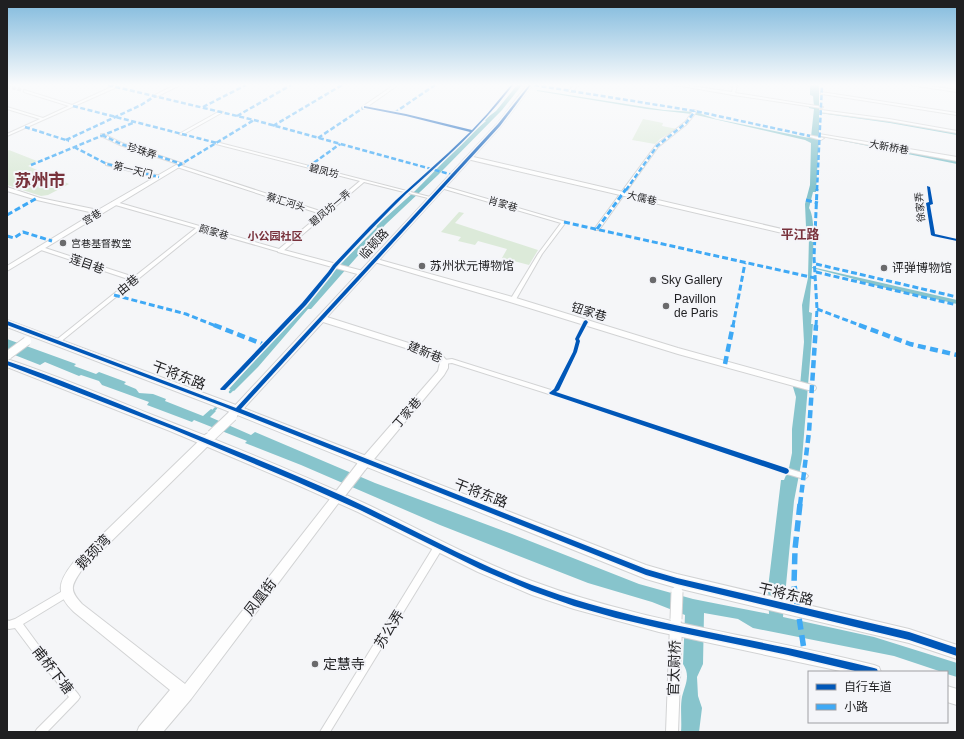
<svg xmlns="http://www.w3.org/2000/svg" width="964" height="739" font-family="Arial,'Noto Sans SC',sans-serif">
  <rect width="100%" height="100%" fill="#f5f6f8"/>
  <path fill="#dcead9" d="M643,119L663,123L662,126L677,129L660,139L655,144L632,140Z
    M9,150L37,161L28,166L69,184L48,195L41,196L7,185V151Z
    M459,212L464,213L455,223L538,250L529,265L502,258L507,249L478,241L475,245L458,241L461,237L441,232Z"/>
  <path fill="#87c4cc" d="M517,85H522L502,110L438,175L385,225L311,309H308L258,367L234,391L229,389L302,308L324,281L377,227L376,226L415,191L471,134L486,121L484,120L496,111Z
    M810,85H819V112L896,122L957,133V135L890,123L819,113V135L957,161V164L819,136L816,192H813L809,208C816,219 813,253 812,267L957,300V304L877,286L847,277L812,268L809,312L812,313L811,324H813L802,459L794,501L783,617L874,637L957,663V677L947,674V672H942L894,656L753,628L738,619L704,613L703,664L697,677L698,696L702,708L699,732H681C682,721 680,708 682,697C685,685 691,676 683,664L685,615L652,602L588,583L440,525L301,465L245,443L247,441L194,420L192,422L147,405L149,402L102,385L99,381L81,375L79,376L45,362L40,365L7,352V339L76,364L74,366L96,374L99,372L126,382L124,384L136,389L139,393L153,394L166,399L165,401L203,416L211,409L216,411L210,417L251,435L255,432L375,483L512,534L639,584L693,599L769,614L768,588L781,480H784L789,468L792,453V429L796,397L793,387L800,386L804,342L802,305L808,278L809,237L804,235L806,227L805,204L810,185L811,143L805,140L692,114L647,109L537,91V90L664,110L696,112L716,119L809,138L811,137L814,109L809,108V106H814L813,96L810,95Z"/>
  <g fill="none" stroke-linecap="round" stroke-linejoin="round">
    <path stroke="#87c4cc" stroke-width="2.5" d="M230,392L232,390
      M214,410L216,408"/>
    <path stroke="#cacbcd" stroke-width="3.5" stroke-dasharray="3.5 2" stroke-linecap="butt" d="M7,86L25,91"/>
    <defs>
      <path id="minor" d="M175,85H180L156,97L153,96Z
        M394,85H398L364,109H362V107Z
        M574,85H578L572,92H570L569,91Z
        M676,85H684L732,92L733,85H737L735,93L823,107L821,108L733,95Z
        M114,86L117,87L7,136V134L40,119L7,109V107L43,118L69,106L24,92V90L72,105Z
        M821,92L957,113V115L822,94H821Z
        M694,110L697,111L687,124L658,147L599,230H595V228L656,145L685,122Z
        M821,110L889,119L957,131V133L889,121L820,112V110Z
        M220,111L223,112L182,135L179,134Z
        M101,134H103L122,143L184,164L181,165L120,145L101,136Z
        M216,142L434,198L432,199L364,182L282,252H280L200,229L59,343H55L54,342L55,341L131,280L38,249V247H42L134,277L196,228L112,204V202H116L279,249L321,214L177,167V165H179L323,212L360,181L216,144Z
        M106,163L160,176L161,177L158,178L106,165Z
        M441,186H443L566,222L542,254L515,301L513,302L510,300L538,254L561,223L441,188Z
        M452,359L554,391L555,393L554,395H552L452,363L444,364L441,362L444,360Z
        M786,468L806,474L808,476L806,478L804,479L784,473L783,471L784,469Z
        M439,542L442,543L443,546L442,549L330,732H320L436,543Z
        M66,589L69,590L70,593L69,596L23,624L45,654L78,694L80,697L78,700L47,732H35L37,729L69,697L39,660L15,628L9,629L7,628V620L9,621L15,619Z"/>
      <path id="tertiary" d="M911,85H922L957,90V92Z
        M819,134L957,157V161L821,136L819,135Z
        M808,135L824,138L821,140L810,137H808Z
        M469,156L816,237L819,239L816,241L467,159L466,158Z
        M176,165L181,166L7,271V266L94,213L37,200L7,191V187L40,198L98,210Z
        M280,249L363,271L364,273L361,275L278,252V250Z
        M373,258L516,298L678,348L812,385L815,386L816,388L815,390L812,391L678,354L510,302L371,261L370,260Z
        M676,619L680,621L682,625L678,732H666L670,625L672,621Z"/>
      <path id="secondary" d="M527,85H532L501,126L327,317L440,353L448,362V368L444,375L365,470L361,472L357,470L356,467L357,464L438,371L440,363L434,357L323,322L235,418L232,419L229,418L227,415L229,412L497,124Z
        M210,433L214,434L215,437L214,440L81,571C71,586 69,590 82,604L185,684L337,490L341,488L345,490L346,493L191,699L163,732H137L139,727L170,690L74,612C55,594 58,582 73,563L206,434Z"/>
      <path id="primary" d="M7,320L228,402L646,565L677,574L909,629L957,645V659L909,643L677,588L646,579L220,408L7,327Z
        M7,359C55,375 103,395 150,414C222,442 294,471 364,503C420,529 474,560 532,581C642,622 760,636 874,665L879,667L881,672H845L659,632L574,609L532,595L478,572L358,512L293,483L170,431L7,367Z
        M947,686L957,689V705L947,702Z"/>
    </defs>
    <use href="#minor" stroke="#d2d3d4" stroke-width="2"/>
    <use href="#tertiary" stroke="#d2d3d4" stroke-width="2"/>
    <use href="#secondary" stroke="#d2d3d4" stroke-width="2"/>
    <use href="#primary" stroke="#d2d3d4" stroke-width="2"/>
    <use href="#minor" fill="#fefefe" fill-rule="evenodd"/>
    <use href="#tertiary" fill="#fefefe" fill-rule="evenodd"/>
    <use href="#secondary" fill="#fefefe" fill-rule="evenodd"/>
    <use href="#primary" fill="#fefefe" fill-rule="evenodd"/>
    <defs>
      <path id="tertiary-bridge-far1" d="M8,355L27,341"/>
      <path id="tertiary-bridge" d="M676,619L677,592"/>
      <path id="secondary-bridge" d="M212,435L232,416
        M341,493L361,467"/>
    </defs>
    <use href="#tertiary-bridge-far1" stroke="#d2d3d4" stroke-width="10" stroke-linecap="butt"/>
    <use href="#tertiary-bridge" stroke="#d2d3d4" stroke-width="13" stroke-linecap="butt"/>
    <use href="#secondary-bridge" stroke="#d2d3d4" stroke-width="12" stroke-linecap="butt"/>
    <use href="#tertiary-bridge-far1" stroke="#fefefe" stroke-width="8"/>
    <use href="#tertiary-bridge" stroke="#fefefe" stroke-width="11"/>
    <use href="#secondary-bridge" stroke="#fefefe" stroke-width="10"/>
    <path stroke="#3fa9f5" stroke-width="2.5" stroke-dasharray="5 2.5" stroke-linecap="butt" d="M108,85L254,120L453,175
      M534,85L695,111L810,136
      M73,106L217,143
      M203,107L246,85
      M394,113L435,85
      M237,116L291,85
      M273,126L342,85
      M25,127L69,141
      M102,135L121,144L182,164
      M318,138L363,108
      M66,140L141,105L155,96
      M74,147L107,164L159,177
      M31,165L135,122
      M178,166L254,120
      M308,167L340,144
      M626,190L657,146L686,123L695,111
      M817,190L822,85"/>
    <path stroke="#3fa9f5" stroke-width="3" stroke-dasharray="6 3" stroke-linecap="butt" d="M806,200L818,203
      M7,215L37,198
      M564,222L815,278
      M597,229L626,189
      M7,236L14,238L23,232L52,241
      M816,264L957,297
      M816,272L957,305
      M114,295L186,314L216,326
      M817,309L862,326
      M733,326L745,263
      M816,326L817,309L814,257L817,189"/>
    <path stroke="#3fa9f5" stroke-width="4.5" stroke-dasharray="8 4.5" stroke-linecap="butt" d="M214,325L265,345
      M859,325L910,344L957,355
      M725,364L733,325
      M800,505L809,432L816,325"/>
    <path stroke="#3fa9f5" stroke-width="5.5" stroke-dasharray="11 5.5" stroke-linecap="butt" d="M800,504L795,549L794,585L805,656"/>
    <defs>
      <path id="cycleway" d="M511,85H513C481,127 445,159 406,194C382,218 359,242 336,267L331,274L306,305L225,390H221L220,389L221,388L302,303L328,272L333,265L369,227L396,200L448,153L470,132L406,116L365,108H364V106L406,114L472,130L487,114Z
        M529,85H531L500,126L241,409L646,569L677,578L909,632L957,648V656L909,640L677,584L646,575L222,406L7,325V321L236,408L498,124Z
        M927,186L930,187L933,204L930,205L935,234L957,239V241L933,236L931,235L926,203L929,202Z
        M586,320L588,322L579,339L580,341L577,352L559,390L556,392L786,468L788,469L789,471L788,473L786,474L550,394L549,393L554,389L573,352L576,341L575,339L584,321Z
        M7,361C57,378 105,398 154,418C217,443 281,468 343,496C406,525 467,560 532,585C615,616 702,630 788,648C817,654 845,661 874,668L877,669L878,672H859L788,655L659,628L616,618L574,606L532,591L480,569L360,510L295,481L172,429L7,365Z"/>
    </defs>
    <use href="#cycleway" stroke="#f4f5f9" stroke-width="3"/>
    <use href="#cycleway" fill="#0057b8" fill-rule="evenodd"/>
  </g>
  <linearGradient id="sky" x2="0" y2="1"><stop stop-color="#81badd"/><stop offset="0.45" stop-color="#fafbfc"/><stop offset="1" stop-color="#fafbfc" stop-opacity="0"/></linearGradient>
  <rect width="964" height="188" fill="url(#sky)"/>
  <g fill="#6a6a6c" stroke="#f4f5f9" stroke-width="1.5">
    <circle cx="63" cy="243" r="4"/>
    <circle cx="422" cy="266" r="4"/>
    <circle cx="884" cy="268" r="4"/>
    <circle cx="653" cy="280" r="4"/>
    <circle cx="666" cy="306" r="4"/>
    <circle cx="315" cy="664" r="4"/>
  </g>
  <g text-anchor="middle" dominant-baseline="central" stroke-width="4" stroke-linejoin="round" paint-order="stroke">
    <g font-size="10" fill="#1f1f21" stroke="#f4f5f9">
      <text transform="translate(889 147) rotate(10)">大新桥巷</text>
      <text transform="translate(142 151) rotate(18)">珍珠弄</text>
      <text transform="translate(133 170) rotate(14)">第一天门</text>
      <text transform="translate(324 171) rotate(14)">碧凤坊</text>
      <text transform="translate(642 198) rotate(13)">大儒巷</text>
      <text transform="translate(286 202) rotate(17)">蔡汇河头</text>
      <text transform="translate(503 204) rotate(16)">肖家巷</text>
      <text transform="translate(920 207) rotate(-95)">徐家弄</text>
      <text transform="translate(330 208) rotate(-40)">碧凤坊一弄</text>
      <text transform="translate(92 217) rotate(-31)">宫巷</text>
      <text transform="translate(214 232) rotate(16)">颜家巷</text>
    </g>
    <g font-size="10" fill="#1f1f21" stroke="#f4f5f9" text-anchor="start">
      <text x="71" y="243">宫巷基督教堂</text>
    </g>
    <g font-size="11" font-weight="bold" fill="#78313b" stroke="#f4f5f9">
      <text x="275" y="236">小公园社区</text>
    </g>
    <g font-size="12" fill="#1f1f21" stroke="#f4f5f9">
      <text transform="translate(374 244) rotate(-47)">临顿路</text>
      <text transform="translate(87 264) rotate(19)">莲目巷</text>
      <text transform="translate(128 285) rotate(-39)">由巷</text>
      <text transform="translate(589 312) rotate(17)">钮家巷</text>
      <text transform="translate(425 352) rotate(22)">建新巷</text>
      <text transform="translate(407 413) rotate(-49)">丁家巷</text>
    </g>
    <g font-size="12" fill="#1f1f21" stroke="#f4f5f9" text-anchor="start">
      <text x="430" y="266">苏州状元博物馆</text>
      <text x="892" y="268">评弹博物馆</text>
      <text x="661" y="280">Sky Gallery</text>
      <text x="674" y="299">Pavillon<tspan x="674" dy="14">de Paris</tspan></text>
    </g>
    <g font-size="13" font-weight="bold" fill="#78313b" stroke="#f4f5f9">
      <text x="800" y="234">平江路</text>
    </g>
    <g font-size="14" fill="#1f1f21" stroke="#f4f5f9">
      <text transform="translate(179 375) rotate(21)">干将东路</text>
      <text transform="translate(481 493) rotate(21)">干将东路</text>
      <text transform="translate(93 552) rotate(-46)">鹅颈湾</text>
      <text transform="translate(786 594) rotate(13)">干将东路</text>
      <text transform="translate(260 597) rotate(-52)">凤凰街</text>
      <text transform="translate(389 629) rotate(-58)">苏公弄</text>
      <text transform="translate(674 668) rotate(-88)">官太尉桥</text>
      <text transform="translate(53 670) rotate(52)">甫桥下塘</text>
    </g>
    <g font-size="14" fill="#1f1f21" stroke="#f4f5f9" text-anchor="start">
      <text x="323" y="664">定慧寺</text>
    </g>
    <g font-size="17" font-weight="bold" fill="#78313b" stroke="#f4f5f9">
      <text x="40" y="180">苏州市</text>
    </g>
  </g>
  <rect width="964" height="739" fill="none" stroke="#1f1f21" stroke-width="16"/>
  <rect x="808" y="671" width="140" height="52" fill="#f4f5f9" stroke="#9f9fa3"/>
  <rect x="816" y="684" width="20" height="6" fill="#0057b8" stroke="#9f9fa3"/>
  <text x="844" y="691" font-size="12" fill="#1f1f21">自行车道</text>
  <rect x="816" y="704" width="20" height="6" fill="#3fa9f5" stroke="#9f9fa3"/>
  <text x="844" y="711" font-size="12" fill="#1f1f21">小路</text>
</svg>
